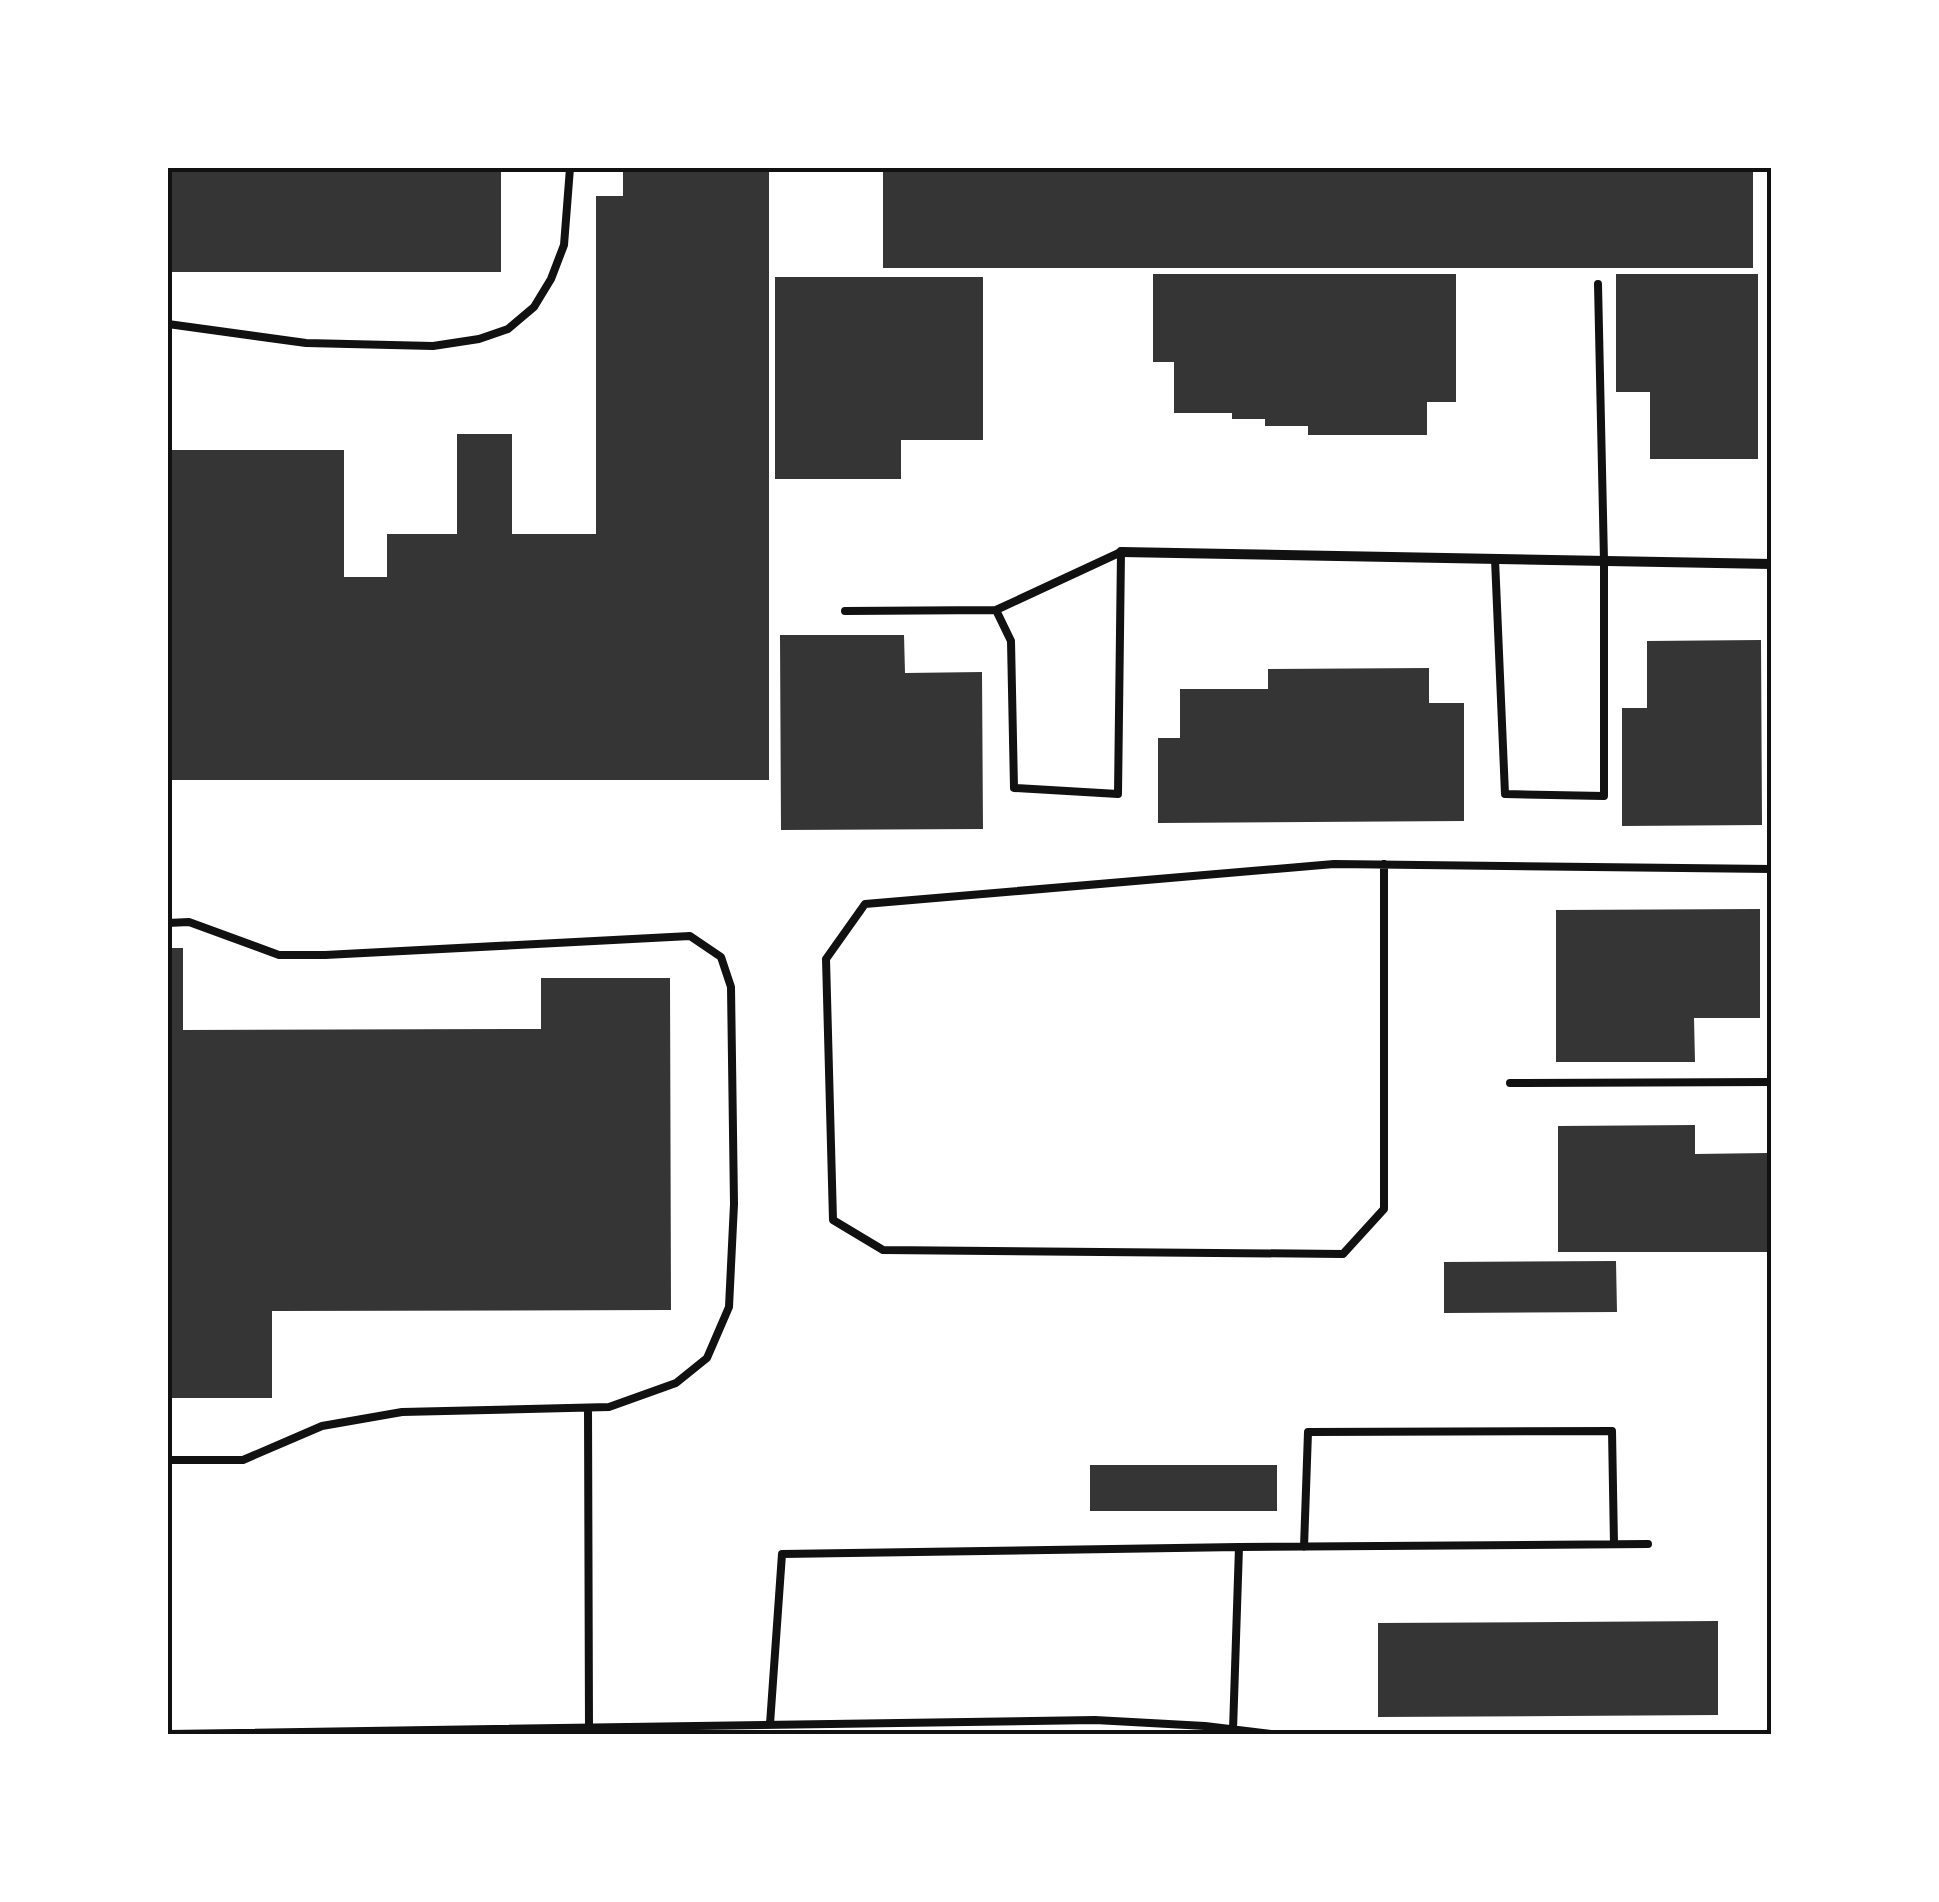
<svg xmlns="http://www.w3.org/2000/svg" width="1939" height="1902" font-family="Quicksand,sans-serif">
  <rect width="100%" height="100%" fill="#fff"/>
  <path fill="#353535" d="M168,168H501V272H168Z
    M623,168H769V780H168V450H344V577H387V534H457V434H512V534H596V196H623Z
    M883,168H1753V268H883Z
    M1153,274H1456V402H1427V435H1308V426H1265V419H1232V413H1174V362H1153Z
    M1616,274H1758V459H1650V392H1616Z
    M775,277H983V440H901V479H775Z
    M780,635H904L905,673L982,672L983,829L781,830Z
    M1761,640L1762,825L1622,826V708H1647V641Z
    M1429,668V703H1464V821L1158,823V738H1180V689H1268V669Z
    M1760,909V1018H1694L1695,1062H1556V910Z
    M168,948H183V1030L541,1029V978H670L671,1310L272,1311V1398H168Z
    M1695,1125V1154L1768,1153L1769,1252H1558V1126Z
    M1616,1261L1617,1312L1444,1313V1262Z
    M1090,1465H1277V1511H1090Z
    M1718,1621V1715L1378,1717V1623Z"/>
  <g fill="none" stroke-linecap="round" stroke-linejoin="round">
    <path stroke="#111" stroke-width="8" d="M168,324L306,343L433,346L479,339L508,329L534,307L551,279L564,245L570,168
      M1495,559L1505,794L1604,796V561L1598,284
      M845,611L996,610L1011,641L1014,788L1118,794L1121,552L996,610
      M1384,864V1209L1343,1254L883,1250L833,1220L826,959L865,904L1334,864L1772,869
      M168,923L189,922L279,955H325L690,936L721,957L731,987L734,1204L729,1307L707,1358L676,1383L609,1407L402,1412L322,1426L243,1460H168
      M1510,1083L1772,1082
      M588,1408L589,1727
      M1304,1547L1308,1432L1612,1431L1614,1544
      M770,1724L782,1554L1239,1547
      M1233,1730L1239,1547L1648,1544
      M168,1734L1095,1720L1205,1726L1271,1734"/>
    <path stroke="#111" stroke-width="10" d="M1121,552L1772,564"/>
  </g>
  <rect width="1939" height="1902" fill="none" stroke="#ffffff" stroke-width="340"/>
  <rect x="170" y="170" width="1599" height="1562" fill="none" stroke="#111" stroke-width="4"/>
</svg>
